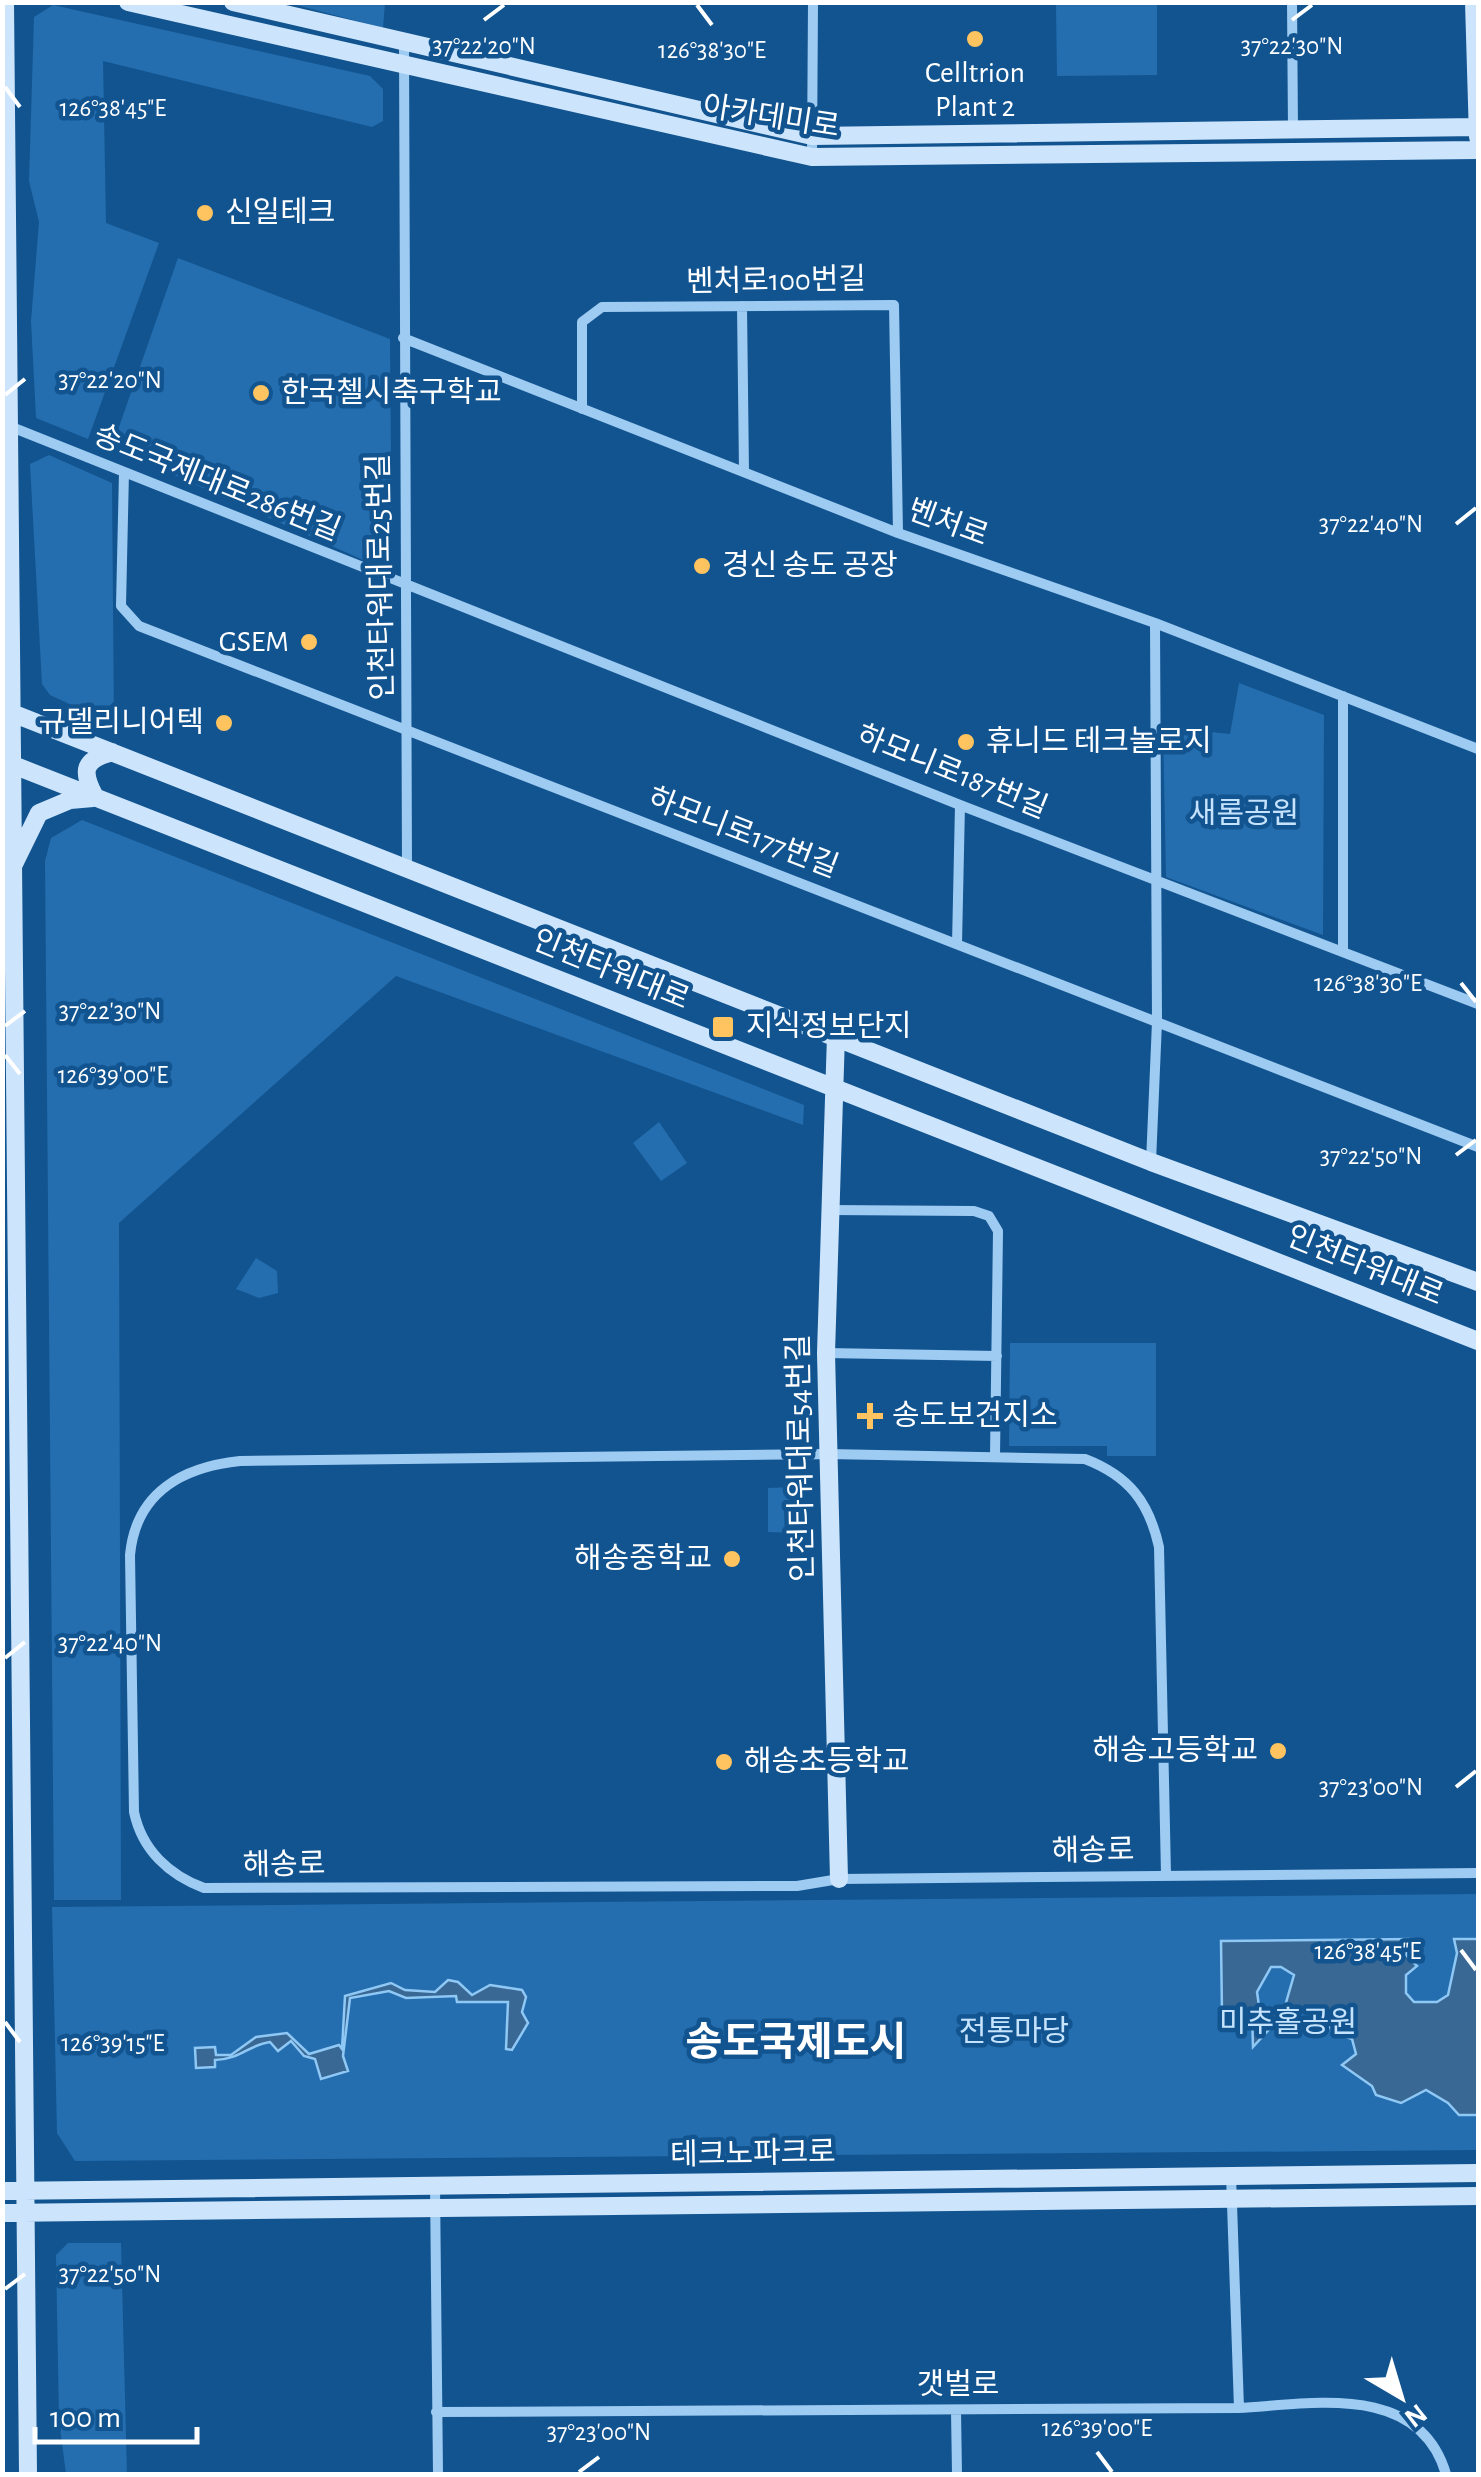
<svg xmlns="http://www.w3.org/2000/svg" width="1481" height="2477" font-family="'Alegreya Sans','Noto Sans KR',sans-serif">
  <rect width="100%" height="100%" fill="#125490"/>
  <path fill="#246eaf" d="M289,3H385L383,28Z
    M1056,3H1157V75L1057,76Z
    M53,5L370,76L383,89V121L372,127L103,61L106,223L159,243L88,439L36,418L31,321L39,222L29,181L34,17Z
    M178,258L390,339L392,573L112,447Z
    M49,455L112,483L114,725L50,695L42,684L30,464Z
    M1239,683L1324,715L1323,935L1166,877L1163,727L1230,734Z
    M82,820L804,1105L803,1125L396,976L119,1223L121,1900H54L45,861L51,838Z
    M659,1122L687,1163L661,1181L633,1143Z
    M256,1258L277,1271L278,1293L259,1298L236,1289Z
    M1010,1343H1156V1456H1107V1446H1009Z
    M795,1487L796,1533L768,1532V1488Z
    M1478,1894V2150L75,2161L57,2133L52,1907Z
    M68,2243H121L127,2474H66L59,2420L56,2255Z"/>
  <path fill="#386893" stroke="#8fc7f5" stroke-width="2.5" fill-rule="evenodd" d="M1413,1939L1406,1955L1417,1966L1406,1975V1993L1414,2002H1437L1448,1995L1457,1953L1454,1939H1478V2115H1459L1448,2103L1426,2090L1401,2103L1376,2095L1372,2086L1342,2065L1356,2054L1352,2039L1332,2032L1326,2019L1303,2008L1292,2023L1274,2024L1253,2047L1252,2014H1222L1221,1941ZM1271,1967H1281L1294,1975L1285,2006L1260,2013L1257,1992Z
    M448,1980L458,1982L472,1995L490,1985L522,1990L526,1997L522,2012L528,2023L512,2050L506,2049L508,2002H457L456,1996L406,1998L389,1991L350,1998L343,2056L348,2071L321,2079L315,2059L304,2056L291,2041L278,2051L270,2042C248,2045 242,2059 215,2060V2067L196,2068L195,2048L215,2047L216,2055H231L256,2037L287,2033L309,2054L339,2045L342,2049L345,1996L391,1983L405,1990L435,1992Z"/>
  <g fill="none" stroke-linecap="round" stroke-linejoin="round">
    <path stroke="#9ecbf2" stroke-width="10" d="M1292,2L1293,130
      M404,45L407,868
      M812,157L813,2
      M742,306L744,472
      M403,338L898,533L1155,623L1478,749
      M582,409V322L602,307L894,305L898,533
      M9,426L960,805L1478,1004
      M124,472L121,606L139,626L1478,1147
      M1343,696V950
      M957,944L960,805
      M1151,1162L1157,1022L1155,623
      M829,1210L974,1211L989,1216L998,1231L995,1456
      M826,1353L997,1356
      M1166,1875L1159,1547C1149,1502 1129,1476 1085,1459L828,1454L240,1461C183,1467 136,1492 130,1555L134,1812C142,1850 169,1875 204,1888L797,1886L839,1879L1478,1873
      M1231,2175L1239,2408
      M435,2186L438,2474
      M956,2411L957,2474
      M436,2412L1239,2408C1312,2404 1419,2382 1446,2474"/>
    <path stroke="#cde5fc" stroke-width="18" d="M5,2L28,2474
      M128,2L812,157L1478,150
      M233,2L812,136L1478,127
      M1474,2L1478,137
      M2,709L1151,1162L1478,1282
      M3,761L1478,1341
      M94,795C81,770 84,760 112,752
      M14,864L39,813L70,800L93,798
      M836,1035L826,1353L839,1879
      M2,2191L1478,2173
      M2,2213L1478,2196"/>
  </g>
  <path fill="none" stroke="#fff" stroke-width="4" d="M697,5L712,25M484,20L504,5M1292,20L1312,5M5,87L20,107M5,395L25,379M1456,524L1476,508M1461,983L1476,1002M5,1026L25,1011M5,1055L20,1074M1456,1155L1476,1140M5,1658L25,1642M1456,1787L1476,1771M1461,1950L1476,1970M5,2022L20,2042M5,2289L25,2274M1097,2452L1112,2472M579,2472L599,2457"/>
  <g fill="#ffc35f" stroke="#125490" stroke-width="4">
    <circle cx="975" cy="39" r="10"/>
    <circle cx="205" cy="213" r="10"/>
    <circle cx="261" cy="393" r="10"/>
    <circle cx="702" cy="566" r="10"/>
    <circle cx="309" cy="642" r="10"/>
    <circle cx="224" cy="723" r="10"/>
    <circle cx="966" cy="742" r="10"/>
    <rect x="711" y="1015" width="24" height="24" rx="5"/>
    <path d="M865 1401h10v10h10v10h-10v10h-10v-10h-10v-10h10z"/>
    <circle cx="732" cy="1559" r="10"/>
    <circle cx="1278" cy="1751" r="10"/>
    <circle cx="724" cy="1762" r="10"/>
  </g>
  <g text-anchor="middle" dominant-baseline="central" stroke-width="9" stroke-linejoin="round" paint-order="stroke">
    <g font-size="30" fill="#fff" stroke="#125490" text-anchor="start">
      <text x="975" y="73" text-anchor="middle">Celltrion<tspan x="975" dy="34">Plant 2</tspan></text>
      <text x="225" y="213">신일테크</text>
      <text x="281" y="393">한국첼시축구학교</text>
      <text x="722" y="566">경신 송도 공장</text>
      <text x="289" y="642" text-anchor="end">GSEM</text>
      <text x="204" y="723" text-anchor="end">규델리니어텍</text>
      <text x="986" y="742">휴니드 테크놀로지</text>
      <text x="746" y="1027">지식정보단지</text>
      <text x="892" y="1416">송도보건지소</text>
      <text x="712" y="1559" text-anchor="end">해송중학교</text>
      <text x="1258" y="1751" text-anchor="end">해송고등학교</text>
      <text x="744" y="1762">해송초등학교</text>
    </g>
    <g font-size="30" fill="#fff" stroke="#125490">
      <text transform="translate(771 117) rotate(9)">아카데미로</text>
      <text transform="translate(776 281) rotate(-1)">벤처로100번길</text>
      <text transform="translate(217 483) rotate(22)">송도국제대로286번길</text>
      <text transform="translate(948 523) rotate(20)">벤처로</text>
      <text transform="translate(381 577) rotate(-91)">인천타워대로25번길</text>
      <text transform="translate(952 772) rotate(22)">하모니로187번길</text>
      <text transform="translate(743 833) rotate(21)">하모니로177번길</text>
      <text transform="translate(611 970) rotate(22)">인천타워대로</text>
      <text transform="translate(1365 1266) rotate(22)">인천타워대로</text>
      <text transform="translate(801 1458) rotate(-91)">인천타워대로54번길</text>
      <text transform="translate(1093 1851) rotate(-1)">해송로</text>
      <text transform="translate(284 1865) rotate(-1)">해송로</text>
      <text transform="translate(753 2154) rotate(-1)">테크노파크로</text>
      <text x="958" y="2385">갯벌로</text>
    </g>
    <g font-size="30" fill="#c5e3fd" stroke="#125490">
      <text x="1244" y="814">새롬공원</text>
      <text x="1288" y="2023">미추홀공원</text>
      <text x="1014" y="2032">전통마당</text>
    </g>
    <g font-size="40" font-weight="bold" fill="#fff" stroke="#125490">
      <text x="796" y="2043">송도국제도시</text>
    </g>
  </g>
  <g font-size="25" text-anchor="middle" fill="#fff" stroke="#125490" stroke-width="9" stroke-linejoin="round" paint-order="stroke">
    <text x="484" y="54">37°22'20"N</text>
    <text x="1292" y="54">37°22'30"N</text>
    <text x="712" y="58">126°38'30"E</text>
    <text x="113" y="116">126°38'45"E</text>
    <text x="110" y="388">37°22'20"N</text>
    <text x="1371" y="532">37°22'40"N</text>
    <text x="1368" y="991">126°38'30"E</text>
    <text x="110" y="1019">37°22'30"N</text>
    <text x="113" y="1083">126°39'00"E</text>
    <text x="1371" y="1164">37°22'50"N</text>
    <text x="110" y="1651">37°22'40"N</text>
    <text x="1371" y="1795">37°23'00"N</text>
    <text x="1368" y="1959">126°38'45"E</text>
    <text x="113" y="2051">126°39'15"E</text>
    <text x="110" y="2282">37°22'50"N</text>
    <text x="1097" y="2436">126°39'00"E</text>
    <text x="599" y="2440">37°23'00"N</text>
  </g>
  <rect width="1481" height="2477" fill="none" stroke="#ffffff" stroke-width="10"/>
  <g transform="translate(1401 2397) rotate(142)" stroke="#125490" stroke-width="8" paint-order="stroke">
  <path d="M0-8L18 38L0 25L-18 38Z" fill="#ffffff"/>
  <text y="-15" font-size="28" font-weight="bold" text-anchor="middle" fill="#ffffff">N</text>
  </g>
  <path d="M35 2427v15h162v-15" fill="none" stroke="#ffffff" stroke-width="5"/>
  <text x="50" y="2427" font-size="30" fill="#ffffff" stroke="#125490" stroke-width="8" paint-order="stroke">100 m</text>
</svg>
